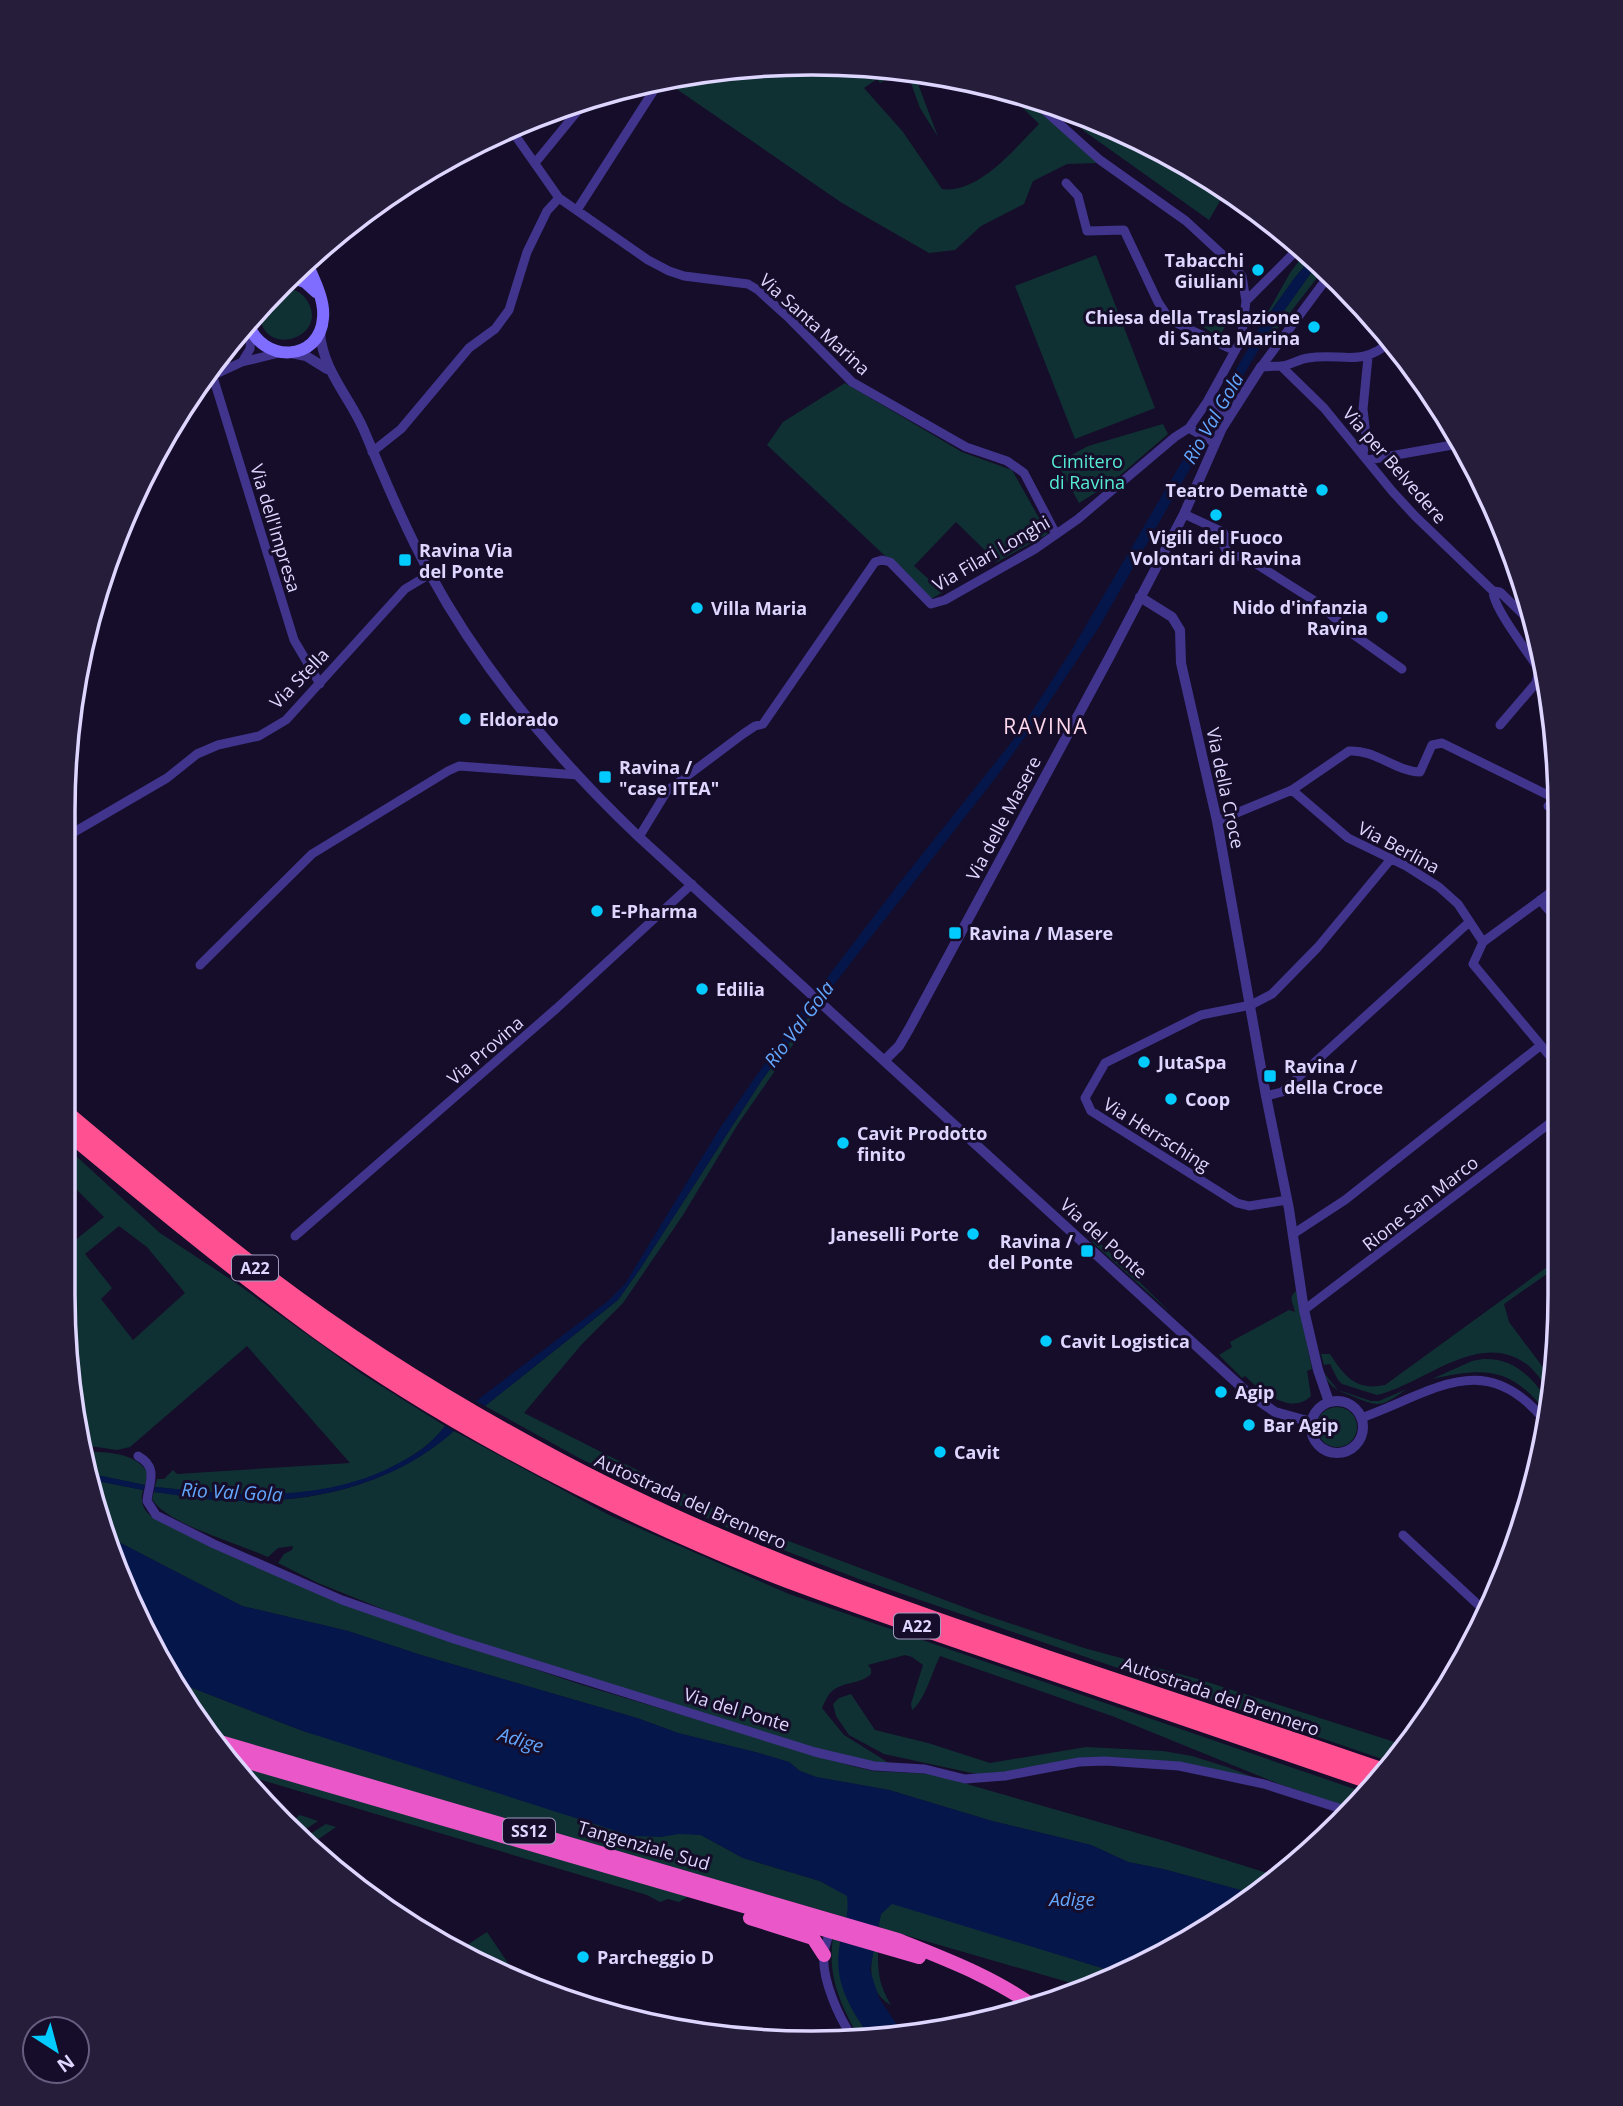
<svg xmlns="http://www.w3.org/2000/svg" width="1623" height="2106" font-family="'Open Sans',sans-serif">
  <rect width="100%" height="100%" fill="#150d29"/>
  <path fill="#103134" fill-rule="evenodd" d="M812,63L845,66L853,75L863,68L897,71L880,83L877,79L864,88L903,132L942,189C979,194 1015,148 1039,124L1008,93L1028,99L1098,163L1067,164L1033,181L1024,204L981,226L955,250L929,253L842,203L662,79Z
    M907,72L914,73L938,137L920,108Z
    M1062,109L1098,120L1227,189L1209,220L1084,131Z
    M1305,253L1311,258L1293,280L1257,331L1290,273Z
    M1096,255L1155,408L1075,439L1015,286Z
    M1318,263L1324,269L1275,332L1266,336Z
    M281,288C292,288 302,291 308,302C329,339 259,360 260,311Z
    M1204,312L1226,325L1219,337L1197,323Z
    M845,383L962,452L1012,470L1048,534L997,562L956,522L914,566L943,592L931,599L767,445L783,422Z
    M1163,424L1168,434L1111,483L1079,503L1057,463L1088,446Z
    M812,1012L815,1013L738,1124L683,1215L623,1303L582,1344L524,1413L746,1525L982,1614L1084,1648L1198,1679L1404,1745L1391,1762L859,1579L739,1533L581,1459L485,1406L618,1300L640,1269L762,1080Z
    M63,1144L160,1233L233,1281L362,1374L445,1426C431,1445 414,1455 394,1466C321,1506 234,1495 155,1487L157,1479H164L173,1470L177,1474L350,1463L247,1346L130,1447L117,1450L83,1445L63,1295V1250L104,1217L72,1185L63,1181ZM119,1226L147,1247L185,1293L133,1340L101,1299L112,1288L85,1254Z
    M1093,1236L1173,1315L1092,1242Z
    M1554,1262V1269L1504,1304L1509,1322L1554,1382L1553,1396C1545,1386 1538,1374 1529,1366C1480,1327 1425,1384 1377,1395L1342,1384L1338,1380L1330,1364L1324,1365L1321,1354H1330C1345,1377 1356,1391 1385,1385Z
    M1296,1291L1312,1369L1307,1371L1311,1396C1291,1416 1261,1391 1245,1376L1242,1378L1219,1355L1232,1347L1230,1342L1289,1310L1295,1312C1294,1304 1287,1298 1296,1291Z
    M1483,1359C1517,1358 1532,1379 1551,1404L1548,1414C1511,1367 1487,1367 1432,1379L1472,1361Z
    M1323,1372L1338,1390L1371,1401H1379L1407,1389C1380,1407 1381,1408 1352,1396C1337,1390 1330,1388 1323,1372Z
    M1317 1427a20 20 0 1 1 40 0a20 20 0 1 1-40 0Z
    M454,1431L609,1515L789,1594L1366,1793L1353,1809L1279,1784L1112,1716L940,1656C932,1672 925,1700 912,1710L911,1704L923,1665L912,1657L905,1655L868,1665L871,1669V1674C860,1685 841,1681 830,1693C827,1697 824,1703 822,1708L844,1735L881,1758L887,1762V1765L816,1751L567,1673L400,1616L318,1583L278,1563L284,1554L292,1550L293,1546L278,1548L268,1557C238,1543 168,1525 152,1499L154,1492C182,1495 211,1501 239,1501C317,1503 395,1483 454,1431Z
    M84,1451C107,1453 134,1451 148,1473L145,1485L87,1473Z
    M87,1479L143,1490C139,1504 145,1513 157,1520L454,1642L579,1684L852,1766L873,1771L932,1774L1165,1841L1277,1876L1255,1894L1163,1869L1128,1862L1091,1845L992,1821L889,1790L816,1777L800,1771L789,1762L759,1753L678,1733L637,1718L421,1655L348,1631L242,1606L109,1537L89,1489Z
    M172,1680L303,1731L660,1837L679,1833L701,1835L743,1858L820,1881L848,1896V1918L214,1735Z
    M851,1694L875,1730L928,1743L990,1763L1086,1747L1163,1751L1192,1756L1227,1767L1261,1780L1121,1759L981,1775L884,1754L849,1735L836,1716L833,1704L839,1698Z
    M237,1765L689,1896L679,1902L668,1899L660,1902L647,1895L245,1775Z
    M300,1815L318,1821L297,1835L285,1826Z
    M326,1824L336,1827L310,1845L302,1839Z
    M892,1903L1115,1972L1085,1987L884,1929L878,1926L881,1914Z
    M487,1932L516,1975L458,1951Z
    M833,1938L840,1941C836,1984 847,2003 870,2037L859,2038C841,2005 827,1977 833,1938Z
    M874,1950H878C878,1975 879,1984 891,2005C871,1994 868,1972 874,1950Z"/>
  <path fill="#05174a" d="M1311,258L1318,263L1266,336L1257,331L1293,280Z
    M1252,342L1260,347L1227,403L1219,398Z
    M1194,441L1203,446L1099,627L1038,719L997,776L824,997L812,1008V1012L762,1080L640,1269L618,1300L485,1406L476,1401L608,1301L625,1284L720,1128L805,1006L817,995V991L901,881L1014,739L1071,651Z
    M445,1426L454,1431C395,1484 317,1502 239,1501C211,1501 182,1496 154,1492L155,1487C238,1495 323,1504 399,1463C418,1453 432,1443 445,1426Z
    M87,1473L145,1485L143,1490L87,1479Z
    M109,1537L242,1606L348,1631L421,1655L637,1718L678,1733L759,1753L789,1762L800,1771L816,1777L889,1790L992,1821L1091,1845L1128,1862L1163,1869L1255,1894L1227,1917L1115,1972L892,1904L881,1914L870,1970L879,1998L903,2034L870,2037C849,2007 831,1978 841,1940C845,1922 849,1915 847,1896L820,1881L743,1858L701,1835L679,1834L660,1837L632,1836L303,1731L172,1680L163,1669Z"/>
  <g fill="none" stroke-linecap="round" stroke-linejoin="round">
    <path stroke="#05174a" stroke-width="3.5" d="M1254,348L1264,331
      M1213,418L1225,397
      M1196,448L1208,427"/>
    <path stroke="#41348c" stroke-width="9" d="M510,128L559,198L648,260L669,271L684,276L748,284L758,290L790,319L852,382L966,447L1007,461L1024,473L1056,534
      M535,163L585,102
      M1066,183L1078,196L1087,231L1124,230L1158,302L1170,320L1235,351
      M577,210L654,90
      M1246,301L1299,248
      M242,362L250,349L251,333
      M1281,366C1291,365 1299,359 1308,358C1342,352 1360,368 1390,342
      M1261,367L1281,366L1324,408L1392,491L1415,516L1493,591L1500,592L1532,623
      M1261,367L1330,274
      M213,377L294,640L320,684
      M203,380L242,362L279,353
      M1207,402L1230,415
      M1189,428L1215,443
      M372,452L401,429L469,348L495,329L509,310L527,252L547,211L559,198
      M1363,454L1366,436L1363,409L1368,357
      M1368,460L1458,444
      M1184,514L1223,532L1226,537L1224,546L1229,555L1247,558L1318,603L1350,632L1402,669
      M1493,591C1493,608 1529,653 1539,670L1536,683L1500,725
      M1292,790L1348,838L1406,866L1439,887L1458,904L1483,942
      M1548,806L1554,805
      M1217,821L1292,790L1349,751C1374,749 1395,771 1420,772L1432,745L1442,743L1552,797
      M639,837L667,791L743,734L755,726L763,724L875,562L882,560L890,562L931,604L945,600L1035,549L1078,519L1175,437L1189,428L1207,402L1241,340L1246,301L1242,276L1224,256L1186,221L1100,160L1034,101
      M64,838L167,778L197,754L218,745L259,736L286,720L405,589L430,574
      M1540,900L1554,916
      M200,965L312,854L448,771L459,766L578,775
      M1554,1061L1473,964L1483,942L1554,890
      M1266,1096L1282,1092L1466,925
      M1287,1200L1249,1206L1237,1203L1091,1111L1085,1098L1105,1063L1201,1015L1251,1005L1272,994L1318,947L1391,859
      M1293,1234L1345,1200L1540,1046
      M295,1236L557,1008L692,884
      M1304,1310L1554,1120
      M1361,1418C1434,1392 1485,1346 1546,1422
      M138,1456C159,1468 149,1482 147,1501L156,1515L214,1544L342,1600L454,1639L815,1752L874,1766L925,1769L965,1779L1005,1776L1079,1762L1105,1761L1179,1766L1264,1784L1351,1812
      M1403,1535L1486,1612
      M830,1931C828,1938 825,1946 824,1953C821,1978 839,2019 854,2039"/>
    <path stroke="#41348c" stroke-width="10" d="M320,333C323,370 348,395 363,428C384,477 404,526 429,572C483,672 558,760 639,837L1249,1394L1275,1412L1311,1422
      M291,353L306,356L327,369
      M1140,597L1172,617L1180,630L1181,663L1217,821L1266,1096L1289,1209L1304,1310L1318,1370L1329,1402
      M885,1060L899,1046L909,1029L1110,656L1184,514L1222,428L1261,367
      M1311 1427a26 26 0 1 1 52 0a26 26 0 1 1-52 0Z"/>
    <path stroke="#7f6dff" stroke-width="12" d="M291,277L305,282L316,292
      M248,323C262,364 320,362 323,318C325,299 313,278 306,261"/>
    <path stroke="#e957c8" stroke-width="14" d="M220,1742L898,1940C945,1959 994,1977 1036,2008
      M231,1757L919,1957
      M750,1918L813,1938L824,1955"/>
    <path stroke="#ff5192" stroke-width="16" d="M64,1111C127,1164 190,1217 255,1267C346,1337 444,1399 545,1453C705,1540 878,1601 1050,1659C1162,1696 1273,1733 1384,1771
      M63,1128C147,1198 231,1268 319,1332C433,1414 573,1489 702,1545C790,1584 882,1614 974,1646C1107,1692 1241,1737 1375,1783"/>
  </g>
  <g fill="#02cbff" stroke="#150d29" stroke-width="2.5">
    <circle cx="1258" cy="270" r="7"/>
    <circle cx="1314" cy="327" r="7"/>
    <circle cx="1322" cy="490" r="7"/>
    <circle cx="1216" cy="515" r="7"/>
    <rect x="398" y="553" width="14" height="14" rx="3.5"/>
    <circle cx="697" cy="608" r="7"/>
    <circle cx="1382" cy="617" r="7"/>
    <circle cx="465" cy="719" r="7"/>
    <rect x="598" y="770" width="14" height="14" rx="3.5"/>
    <circle cx="597" cy="911" r="7"/>
    <rect x="948" y="926" width="14" height="14" rx="3.5"/>
    <circle cx="702" cy="989" r="7"/>
    <circle cx="1144" cy="1062" r="7"/>
    <rect x="1263" y="1069" width="14" height="14" rx="3.5"/>
    <circle cx="1171" cy="1099" r="7"/>
    <circle cx="843" cy="1143" r="7"/>
    <circle cx="973" cy="1234" r="7"/>
    <rect x="1080" y="1244" width="14" height="14" rx="3.5"/>
    <circle cx="1046" cy="1341" r="7"/>
    <circle cx="1221" cy="1392" r="7"/>
    <circle cx="1249" cy="1425" r="7"/>
    <circle cx="940" cy="1452" r="7"/>
    <circle cx="583" cy="1957" r="7"/>
  </g>
  <g text-anchor="middle" dominant-baseline="central" stroke-width="6" stroke-linejoin="round" paint-order="stroke">
    <g fill="#150d29" stroke="#a29abf" stroke-width="2">
      <rect x="232" y="1255.5" width="46" height="25" rx="5"/>
      <rect x="894" y="1613.5" width="46" height="25" rx="5"/>
      <rect x="503" y="1818.5" width="52" height="25" rx="5"/>
    </g>
    <g font-size="16" font-weight="bold" fill="#dfd6ff">
      <text x="255" y="1268">A22</text>
      <text x="917" y="1626">A22</text>
      <text x="529" y="1831">SS12</text>
    </g>
    <g font-size="18" font-weight="bold" fill="#dfd6ff" stroke="#150d29" text-anchor="start">
      <text x="1244" y="260" text-anchor="end">Tabacchi<tspan x="1244" dy="21">Giuliani</tspan></text>
      <text x="1300" y="317" text-anchor="end">Chiesa della Traslazione<tspan x="1300" dy="21">di Santa Marina</tspan></text>
      <text x="1308" y="490" text-anchor="end">Teatro Demattè</text>
      <text x="1216" y="537" text-anchor="middle">Vigili del Fuoco<tspan x="1216" dy="21">Volontari di Ravina</tspan></text>
      <text x="419" y="550">Ravina Via<tspan x="419" dy="21">del Ponte</tspan></text>
      <text x="1368" y="607" text-anchor="end">Nido d'infanzia<tspan x="1368" dy="21">Ravina</tspan></text>
      <text x="711" y="608">Villa Maria</text>
      <text x="479" y="719">Eldorado</text>
      <text x="619" y="767">Ravina /<tspan x="619" dy="21">"case ITEA"</tspan></text>
      <text x="611" y="911">E-Pharma</text>
      <text x="969" y="933">Ravina / Masere</text>
      <text x="716" y="989">Edilia</text>
      <text x="1158" y="1062">JutaSpa</text>
      <text x="1284" y="1066">Ravina /<tspan x="1284" dy="21">della Croce</tspan></text>
      <text x="1185" y="1099">Coop</text>
      <text x="857" y="1133">Cavit Prodotto<tspan x="857" dy="21">finito</tspan></text>
      <text x="959" y="1234" text-anchor="end">Janeselli Porte</text>
      <text x="1073" y="1241" text-anchor="end">Ravina /<tspan x="1073" dy="21">del Ponte</tspan></text>
      <text x="1060" y="1341">Cavit Logistica</text>
      <text x="1235" y="1392">Agip</text>
      <text x="1263" y="1425">Bar Agip</text>
      <text x="954" y="1452">Cavit</text>
      <text x="597" y="1957">Parcheggio D</text>
    </g>
    <g font-size="18" fill="#dfd6ff" stroke="#150d29">
      <text transform="translate(815 324) rotate(42)">Via Santa Marina</text>
      <text transform="translate(1395 465) rotate(49)">Via per Belvedere</text>
      <text transform="translate(276 528) rotate(73)">Via dell'Impresa</text>
      <text transform="translate(991 553) rotate(-30)">Via Filari Longhi</text>
      <text transform="translate(299 678) rotate(-46)">Via Stella</text>
      <text transform="translate(1226 788) rotate(78)">Via della Croce</text>
      <text transform="translate(1003 818) rotate(-62)">Via delle Masere</text>
      <text transform="translate(1399 847) rotate(28)">Via Berlina</text>
      <text transform="translate(485 1050) rotate(-41)">Via Provina</text>
      <text transform="translate(1157 1134) rotate(32)">Via Herrsching</text>
      <text transform="translate(1420 1203) rotate(-38)">Rione San Marco</text>
      <text transform="translate(1104 1238) rotate(42)">Via del Ponte</text>
      <text transform="translate(691 1501) rotate(24)">Autostrada del Brennero</text>
      <text transform="translate(1221 1696) rotate(19)">Autostrada del Brennero</text>
      <text transform="translate(737 1709) rotate(17)">Via del Ponte</text>
      <text transform="translate(644 1845) rotate(16)">Tangenziale Sud</text>
    </g>
    <g font-size="18" fill="#56ebd5" stroke="#150d29">
      <text x="1087" y="461">Cimitero<tspan x="1087" dy="21">di Ravina</tspan></text>
    </g>
    <g font-size="19" font-style="italic" fill="#64a7ff" stroke="#150d29">
      <text transform="translate(1213 418) rotate(-60)">Rio Val Gola</text>
      <text transform="translate(799 1024) rotate(-53)">Rio Val Gola</text>
      <text transform="translate(232 1492) rotate(3)">Rio Val Gola</text>
      <text transform="translate(521 1740) rotate(17)">Adige</text>
      <text x="1072" y="1899">Adige</text>
    </g>
    <g font-size="21" letter-spacing="2" fill="#ffd8ed" stroke="#150d29">
      <text x="1046" y="726">RAVINA</text>
    </g>
  </g>
  <path d="M0 0H1623V2106H0ZM811 75H812A736 736 0 0 1 1548 811V1295A736 736 0 0 1 812 2031H811A736 736 0 0 1 75 1295V811A736 736 0 0 1 811 75Z" fill="#251d3a" fill-rule="evenodd"/>
  <path fill="none" stroke="#dfd6ff" stroke-width="3.5" d="M811 75H812A736 736 0 0 1 1548 811V1295A736 736 0 0 1 812 2031H811A736 736 0 0 1 75 1295V811A736 736 0 0 1 811 75Z"/>
  <g transform="translate(56 2050) rotate(144)"><circle r="33" fill="#150d29" stroke="#665d7f" stroke-width="2"/>
  <path d="M0-5L12 26L0 18L-12 26Z" fill="#02cbff"/>
  <text y="-10" font-size="19" font-weight="bold" text-anchor="middle" fill="#dfd6ff">N</text>
  </g>
</svg>
